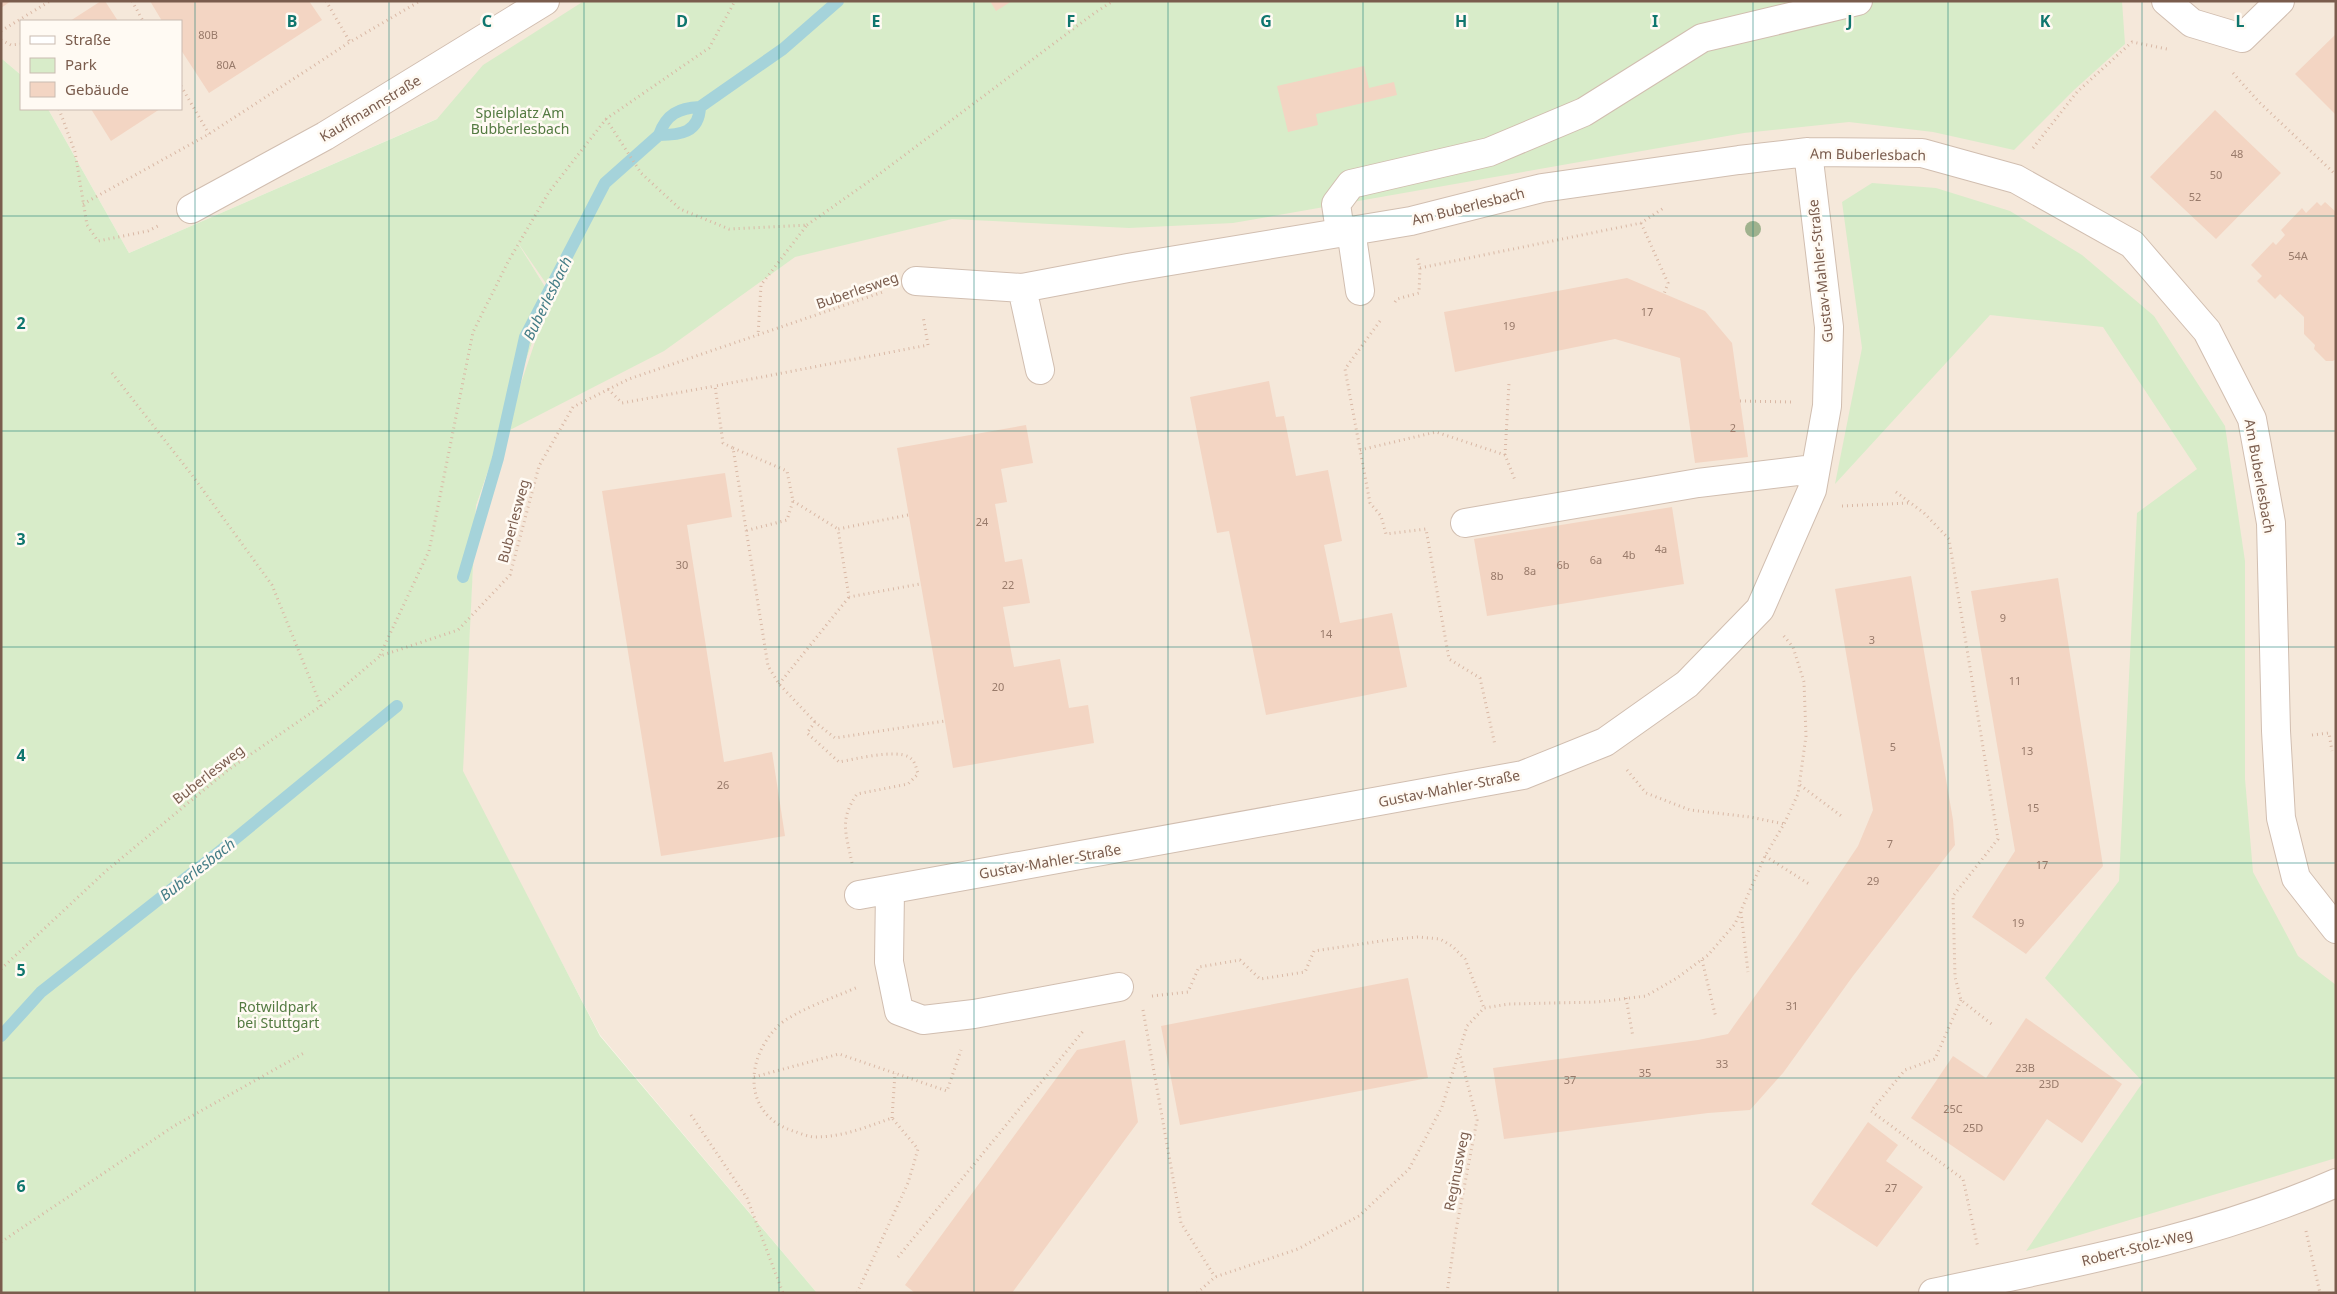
<svg xmlns="http://www.w3.org/2000/svg" width="2337" height="1294" font-family="'Noto Sans',sans-serif">
  <rect width="100%" height="100%" fill="#fdf6ec"/>
  <path fill="#f5e8da" d="M1,1H2336V1293H817L600,1035L462,773L476,506L549,293L439,118L129,253L48,109H181V21H21V75L1,58Z"/>
  <path fill="#d8ecc9" d="M584,1H2122L2125,44L2074,90L2014,150L1933,132L1849,122L1744,133L1233,223L1129,228L952,219L795,257L664,351L504,433L552,292L516,240L549,293L476,506L463,771L600,1036L817,1293H1V58L21,75V109H48L129,253L437,119L483,65Z
    M1872,183L1936,188L2010,211L2082,255L2154,316L2225,426L2245,561V779L2253,872L2298,956L2336,985V1158L2026,1251L2143,1082L2045,978L2119,881L2137,513L2197,469L2103,327L1990,315L1835,484L1862,348L1842,202Z"/>
  <g fill="none" stroke-linecap="round" stroke-linejoin="round">
    <path stroke="#a5d3da" stroke-width="12" d="M659,135C680,135 699,133 700,107L783,49L838,1
      M463,577L498,458L525,337L605,183L659,135C666,114 679,108 700,107
      M1,1036L41,992L219,852L397,706"/>
  </g>
  <path fill="#f3d5c3" d="M1,1H11L1,8Z
    M101,1H105L118,21H70Z
    M150,1H309L322,20L209,93L181,50V21H162Z
    M990,1H1012L996,11Z
    M2336,34V115L2295,74Z
    M1364,66L1369,88L1394,82L1397,95L1316,114L1318,125L1288,132L1277,86Z
    M91,109H160L111,141Z
    M2215,110L2281,173L2216,239L2150,177Z
    M2317,202L2321,206L2325,202L2336,212V359L2333,361H2326L2314,349L2315,345L2304,334V317L2280,294L2275,299L2257,281L2262,276L2251,265L2273,242L2276,245L2285,235L2281,230L2302,208L2306,213Z
    M1627,278L1705,311L1732,343L1748,457L1695,463L1680,358L1615,339L1455,372L1444,312Z
    M1269,381L1276,417L1284,416L1296,476L1328,470L1342,541L1324,545L1340,623L1392,613L1407,687L1266,715L1229,531L1217,533L1190,397Z
    M1026,425L1033,463L1001,469L1007,502L995,504L1005,562L1022,559L1030,603L1003,607L1014,667L1060,659L1069,708L1088,705L1094,743L953,768L897,448Z
    M725,473L732,517L687,525L724,762L772,752L785,836L661,856L602,491Z
    M1672,507L1684,584L1487,616L1474,539Z
    M1911,576L1953,820L1955,845L1853,976L1783,1073L1750,1110L1708,1113L1504,1139L1493,1068L1698,1040L1728,1034L1797,937L1858,846L1873,810L1835,589Z
    M2058,578L2103,866L2026,954L1972,917L2015,851L1971,591Z
    M1408,978L1428,1078L1180,1125L1161,1026Z
    M2026,1018L2122,1084L2082,1143L2047,1119L2004,1181L1911,1118L1953,1056L1986,1078Z
    M1125,1040L1138,1122L1012,1293H915L905,1285L1077,1050Z
    M1868,1122L1898,1145L1886,1161L1923,1187L1877,1247L1811,1204Z"/>
  <g fill="none" stroke-linecap="round" stroke-linejoin="round">
    <defs>
      <path id="minor" d="M2166,1L2192,23L2242,38L2280,1
        M191,209L325,136L545,1
        M1351,230L1360,291
        M1340,231L1336,204L1351,184L1489,152L1584,112L1702,38L1858,1
        M916,281L1022,288L1128,268L1411,221L1542,188L1739,160L1808,152L1922,153L2016,179L2132,244L2207,331L2252,419L2271,523L2276,731L2281,818L2296,878L2336,929
        M1022,288L1040,370
        M1465,523L1698,483L1814,469
        M890,890L889,962L899,1011L923,1020L974,1014L1119,987
        M859,895L1523,775L1605,742L1687,684L1760,609L1812,490L1827,406L1829,327L1808,152
        M1933,1293C2068,1264 2208,1239 2336,1183"/>
    </defs>
    <use href="#minor" stroke="#d1beb0" stroke-width="30"/>
    <path stroke="#d9b8a5" stroke-width="3" stroke-dasharray="1 4" stroke-linecap="butt" d="M132,1L143,21
      M326,1L350,42
      M1,31L50,1
      M1,40L11,45L21,44
      M2233,73L2259,102L2336,175
      M181,86L209,134
      M59,109L75,152L87,225L98,241L148,231L160,225
      M606,119L641,173L680,209L729,229L807,225L761,285L758,336
      M2033,148L2077,92L2132,42L2167,49
      M83,204L209,134L350,42L420,1
      M1641,223L1668,283L1664,294
      M807,225L878,175L1096,12L1113,1
      M1420,268L1641,223L1665,207
      M1395,302L1397,299L1419,293L1420,268L1417,256
      M1380,321L1345,369L1370,503L1381,516L1386,534L1426,529L1449,659L1480,678L1495,745
      M112,373L192,475L272,585L321,706
      M608,389L622,403L715,386
      M1740,401L1792,402
      M733,448L787,471L793,501L787,520L745,531
      M1360,450L1436,432L1505,455L1515,480
      M1505,455L1509,383
      M1896,492L1924,513L1949,539L1998,839L1953,896L1955,977L1961,1000L1994,1026
      M793,501L838,529
      M1842,506L1908,503
      M908,515L838,529L849,597L920,584
      M380,655L429,551L473,332L509,260L549,192L606,119L709,48L735,1
      M779,684L849,597
      M815,722L779,684L768,666L733,448L723,443L715,386L928,345L923,316
      M2312,735L2329,733L2332,751
      M1627,770L1646,793L1690,810L1750,817L1784,824
      M1800,785L1844,818
      M1765,856L1809,884
      M852,863C846,833 839,820 857,794L908,784L918,774C916,767 915,761 909,757C895,749 855,759 839,762L807,733L815,722L835,738L945,721
      M1741,912L1748,972
      M1702,960L1716,1018
      M1,969L106,871L228,770L321,706L380,656L458,630L510,575L539,466L573,407L629,379L883,292
      M1152,996L1188,992L1199,967L1240,960L1260,979L1305,972L1314,951L1388,940L1418,937L1440,939L1452,946L1465,959L1484,1008
      M1626,998L1633,1037
      M1961,1000L1935,1059L1905,1070L1871,1111L1963,1179L1978,1248
      M1143,1010L1181,1223L1215,1277
      M754,1077L839,1054L947,1091L961,1050
      M691,1115L747,1198L783,1293
      M892,1118L895,1073
      M2306,1231L2320,1293
      M1,1242L174,1126L304,1053
      M898,1257L1084,1030
      M857,1293L908,1183L918,1149L892,1118C866,1127 843,1137 815,1137C808,1137 800,1133 793,1131C744,1115 744,1061 777,1027C791,1012 838,996 858,987
      M1197,1293L1215,1277L1298,1249L1359,1216L1409,1169L1442,1107L1467,1026L1484,1008L1509,1004L1597,1002L1646,996L1677,978L1708,955L1735,924L1765,856L1784,824L1798,794L1806,736L1804,682L1793,647L1783,635
      M1447,1293L1456,1230L1477,1120L1460,1055"/>
    <use href="#minor" stroke="#fff" stroke-width="28"/>
  </g>
  <circle fill="#a0b28e" cx="1753" cy="229" r="8"/>
  <path fill="none" stroke="#0f766e" stroke-width="1" stroke-opacity="0.55" d="M195,1V1293M389,1V1293M584,1V1293M779,1V1293M974,1V1293M1168,1V1293M1363,1V1293M1558,1V1293M1753,1V1293M1948,1V1293M2142,1V1293M1,216H2336M1,431H2336M1,647H2336M1,863H2336M1,1078H2336"/>
  <g text-anchor="middle" dominant-baseline="central" stroke-width="5" stroke-linejoin="round" paint-order="stroke">
    <g font-size="11" fill="#987a6a">
      <text x="208" y="34">80B</text>
      <text x="226" y="64">80A</text>
      <text x="2237" y="153">48</text>
      <text x="2216" y="174">50</text>
      <text x="2195" y="196">52</text>
      <text x="2298" y="255">54A</text>
      <text x="1647" y="311">17</text>
      <text x="1509" y="325">19</text>
      <text x="1733" y="427">2</text>
      <text x="982" y="521">24</text>
      <text x="1661" y="548">4a</text>
      <text x="1629" y="554">4b</text>
      <text x="1596" y="559">6a</text>
      <text x="682" y="564">30</text>
      <text x="1563" y="564">6b</text>
      <text x="1530" y="570">8a</text>
      <text x="1497" y="575">8b</text>
      <text x="1008" y="584">22</text>
      <text x="2003" y="617">9</text>
      <text x="1326" y="633">14</text>
      <text x="1872" y="639">3</text>
      <text x="2015" y="680">11</text>
      <text x="998" y="686">20</text>
      <text x="1893" y="746">5</text>
      <text x="2027" y="750">13</text>
      <text x="723" y="784">26</text>
      <text x="2033" y="807">15</text>
      <text x="1890" y="843">7</text>
      <text x="2042" y="864">17</text>
      <text x="1873" y="880">29</text>
      <text x="2018" y="922">19</text>
      <text x="1792" y="1005">31</text>
      <text x="1722" y="1063">33</text>
      <text x="2025" y="1067">23B</text>
      <text x="1645" y="1072">35</text>
      <text x="1570" y="1079">37</text>
      <text x="2049" y="1083">23D</text>
      <text x="1953" y="1108">25C</text>
      <text x="1973" y="1127">25D</text>
      <text x="1891" y="1187">27</text>
    </g>
    <g font-size="14" fill="#7a5c4d" stroke="#fffaf3">
      <text transform="translate(370 108) rotate(-31)">Kauffmannstraße</text>
      <text transform="translate(1868 154) rotate(1)">Am Buberlesbach</text>
      <text transform="translate(1468 206) rotate(-14)">Am Buberlesbach</text>
      <text transform="translate(1820 271) rotate(-96)">Gustav-Mahler-Straße</text>
      <text transform="translate(857 290) rotate(-19)">Buberlesweg</text>
      <text transform="translate(2260 476) rotate(80)">Am Buberlesbach</text>
      <text transform="translate(513 521) rotate(-75)">Buberlesweg</text>
      <text transform="translate(208 774) rotate(-38)">Buberlesweg</text>
      <text transform="translate(1449 788) rotate(-11)">Gustav-Mahler-Straße</text>
      <text transform="translate(1050 861) rotate(-10)">Gustav-Mahler-Straße</text>
      <text transform="translate(1456 1171) rotate(-79)">Reginusweg</text>
      <text transform="translate(2137 1247) rotate(-14)">Robert-Stolz-Weg</text>
    </g>
    <g font-size="14" fill="#537a41" stroke="#fffaf3">
      <text x="520" y="112">Spielplatz Am<tspan x="520" dy="16">Bubberlesbach</tspan></text>
      <text x="278" y="1006">Rotwildpark<tspan x="278" dy="16">bei Stuttgart</tspan></text>
    </g>
    <g font-size="15" font-style="italic" fill="#437c86" stroke="#fffaf3">
      <text transform="translate(547 298) rotate(-64)">Buberlesbach</text>
      <text transform="translate(197 869) rotate(-38)">Buberlesbach</text>
    </g>
  </g>
  <g font-size="16" text-anchor="middle" font-weight="bold" fill="#0f766e" stroke="#fffaf3" stroke-width="5" stroke-linejoin="round" paint-order="stroke">
    <text x="292" y="27">B</text>
    <text x="487" y="27">C</text>
    <text x="682" y="27">D</text>
    <text x="876" y="27">E</text>
    <text x="1071" y="27">F</text>
    <text x="1266" y="27">G</text>
    <text x="1461" y="27">H</text>
    <text x="1655" y="27">I</text>
    <text x="1850" y="27">J</text>
    <text x="2045" y="27">K</text>
    <text x="2240" y="27">L</text>
    <text x="21" y="329">2</text>
    <text x="21" y="545">3</text>
    <text x="21" y="761">4</text>
    <text x="21" y="976">5</text>
    <text x="21" y="1192">6</text>
  </g>
  <rect width="2337" height="1294" fill="none" stroke="#7a5c4d" stroke-width="5"/>
  <rect x="20" y="20" width="162" height="90" fill="#fffaf3" stroke="#cabbb1"/>
  <rect x="30" y="36" width="25" height="8" fill="#ffffff" stroke="#cabbb1"/>
  <text x="65" y="45" font-size="15" fill="#7a5c4d">Straße</text>
  <rect x="30" y="58" width="25" height="15" fill="#d8ecc9" stroke="#cabbb1"/>
  <text x="65" y="70" font-size="15" fill="#7a5c4d">Park</text>
  <rect x="30" y="82" width="25" height="15" fill="#f3d5c3" stroke="#cabbb1"/>
  <text x="65" y="95" font-size="15" fill="#7a5c4d">Gebäude</text>
</svg>
